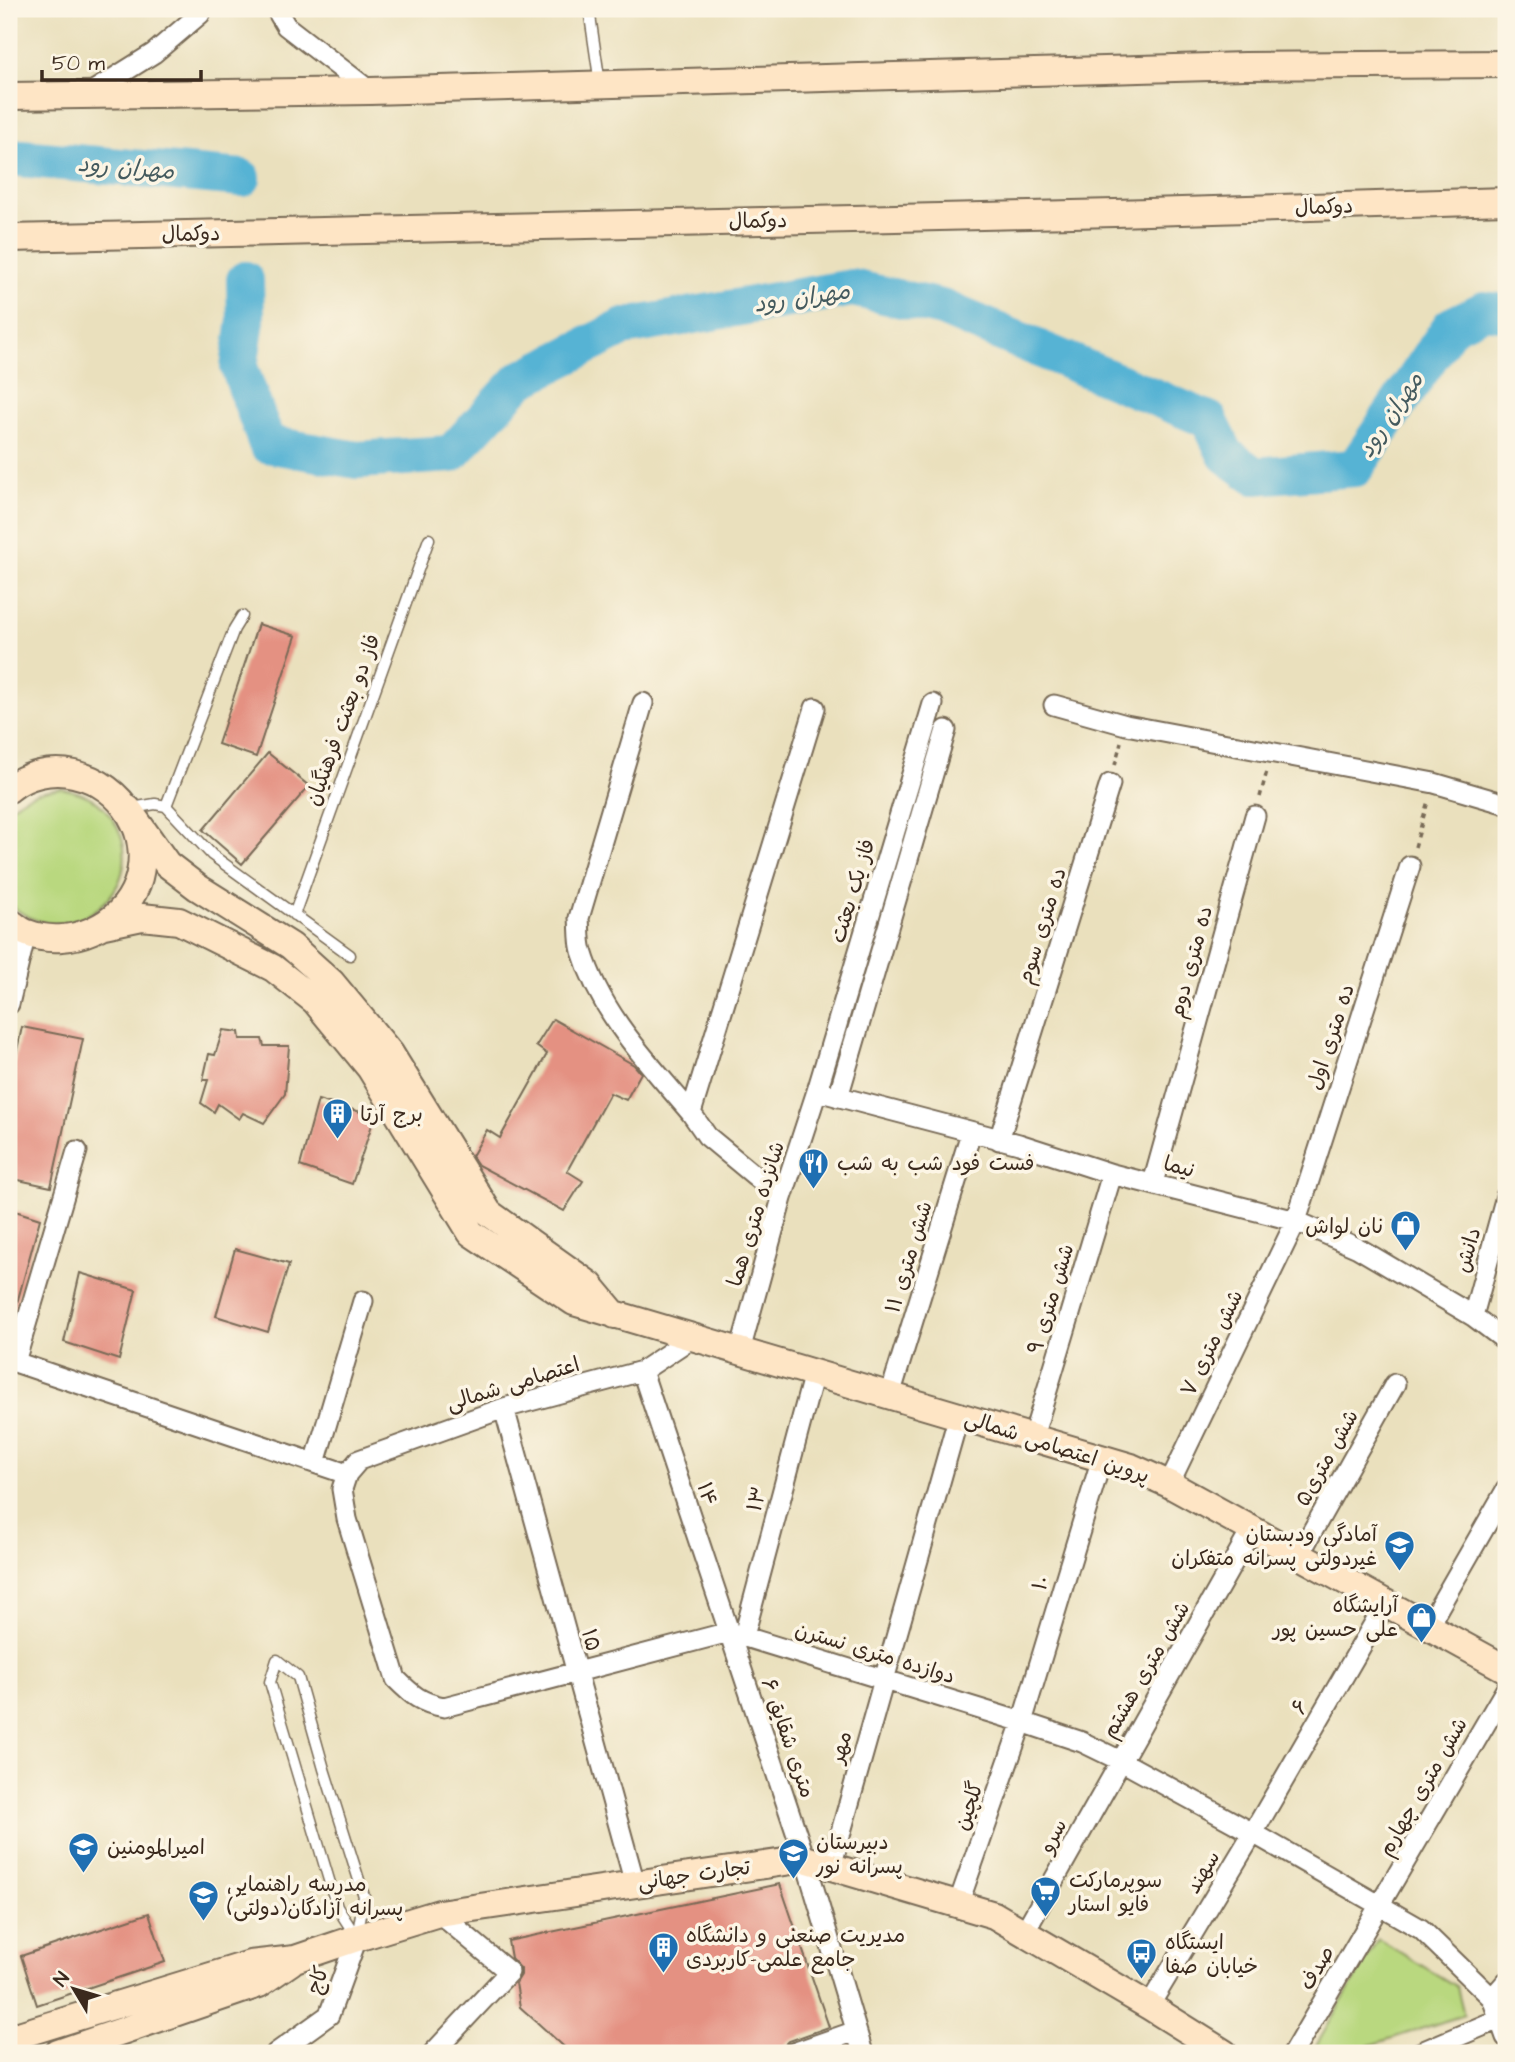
<svg xmlns="http://www.w3.org/2000/svg" width="1515" height="2062" font-family="'Architects Daughter','Playpen Sans Arabic',sans-serif">
  <rect width="100%" height="100%" fill="#fcf5e5"/>
  <filter id="ink" filterUnits="userSpaceOnUse"><feTurbulence type="fractalNoise" baseFrequency=".0143" numOctaves="2"/><feDisplacementMap in="SourceGraphic" scale="14" xChannelSelector="R" yChannelSelector="G"/><feConvolveMatrix kernelMatrix="1 2 1 2 8 2 1 2 1" color-interpolation-filters="sRGB"/></filter>
  <filter id="wash" filterUnits="userSpaceOnUse"><feTurbulence type="fractalNoise" baseFrequency=".00686" numOctaves="4" result="noise"/><feDisplacementMap in="SourceGraphic" scale="28" xChannelSelector="R" yChannelSelector="G"/><feGaussianBlur stdDeviation="1.57" result="paint"/><feColorMatrix in="noise" values="0 0 0 0 0 0 0 0 0 0 0 0 0 0 0 0 0 1.4 0 .05"/><feComposite in="paint" operator="in"/></filter>
  <g filter="url(#wash)">
    <rect width="100%" height="100%" fill="#eae0bd"/>
    <path fill="#b9d87f" stroke="#7a814e" stroke-width="2" d="M61,788C68,790 76,791 82,794C94,798 104,807 111,817C159,882 69,961 9,903V810C25,794 39,791 61,788Z
      M1378,1939L1457,1987L1464,2015L1346,2053H1312Z"/>
    <g fill="none" stroke-linecap="round" stroke-linejoin="round">
      <path stroke="#56b3d4" stroke-width="38" d="M9,157L242,178
        M245,280L246,320L239,367L267,444L357,460L451,454L520,380L624,327L852,288L942,308L1209,420L1226,455L1255,476L1355,468L1451,326L1484,310L1506,313"/>
    </g>
    <g id="blocks">
      <path fill="#e49182" d="M258,624L296,636L256,757L218,744Z
        M268,753L309,786L242,864L203,830Z
        M553,1019L634,1065L641,1073L626,1100L610,1093L567,1171L583,1181L564,1211L478,1165L472,1156L487,1130L500,1138L547,1054L536,1046Z
        M22,1027L83,1039L51,1187L9,1178V1087Z
        M223,1030L239,1032L240,1039H262L264,1046H289L285,1094L264,1123L243,1113L239,1119L218,1104L214,1112L201,1103L208,1080H203L209,1054L215,1055Z
        M318,1100L375,1116L352,1184L300,1166Z
        M9,1209L40,1219L14,1314H9Z
        M235,1249L289,1264L268,1332L216,1316Z
        M80,1273L136,1290L119,1360L64,1342Z
        M780,1884L829,2027L789,2041L783,2047L767,2053H571L520,2007L516,1983L521,1975V1969L511,1958L508,1941Z
        M149,1913L165,1962L37,2005L21,1956Z"/>
    </g>
  </g>
  <g filter="url(#ink)">
    <use href="#blocks" fill-opacity="0" stroke="#786a56" stroke-width="2"/>
    <g fill="none" stroke-linecap="round" stroke-linejoin="round">
      <defs>
        <path id="service" d="M589,9L600,84
          M166,806L234,629L242,616
          M132,808L155,804L166,806L212,855L350,955
          M294,915L429,539
          M277,1660L298,1677L324,1769L364,1896L357,1938L337,1907L270,1682Z"/>
        <path id="minor" d="M276,9L286,26L370,91
          M87,95L154,53L200,14L202,9
          M643,703L579,918C580,929 579,941 582,951C601,1015 649,1063 691,1113
          M1054,705L1126,725L1434,783L1506,804
          M9,1004L26,933
          M817,1091L1019,1144L1112,1174L1296,1221L1358,1248L1473,1316L1506,1341
          M838,1097L946,730
          M999,1140L1110,784
          M1153,1183L1255,816
          M782,1198L707,1136L691,1113L815,708
          M1473,1316L1506,1196
          M693,1337L642,1371L504,1408L359,1460L347,1474L342,1489L347,1519L396,1679C412,1695 421,1703 444,1707L729,1632L1022,1722L1082,1742L1121,1761L1253,1833L1421,1929L1492,1998L1506,2037
          M740,1351L782,1198L817,1091L933,704
          M9,1360L347,1474
          M15,1362L77,1151
          M642,1371L805,1859L863,2053
          M890,1395L971,1133
          M504,1408L635,1884
          M1033,1437L1112,1174
          M315,1463L363,1301
          M1169,1484L1296,1221L1410,866
          M1299,1555L1395,1384
          M1428,1626L1506,1490
          M744,1636L814,1373
          M831,1867L959,1415
          M958,1905L1022,1722L1102,1458
          M1024,1933L1252,1529
          M1492,1998L1506,1982
          M1149,2006L1253,1833L1386,1603
          M276,2053L329,2015L357,1938
          M433,2053L509,1972L439,1913
          M793,2053L856,2031
          M1293,2053L1506,1689
          M1419,2053L1499,2019"/>
        <path id="secondary" d="M9,96L370,91L1245,66L1506,64
          M9,238L1115,213L1506,201
          M9,789C26,774 52,769 74,774C123,785 154,835 137,884C121,927 69,949 27,933C21,931 15,925 9,922
          M128,809L167,864L197,887L291,946L332,983L390,1053L489,1213L590,1285L615,1315
          M104,925L142,917L179,921L273,968L315,1001L370,1068L471,1233L574,1302L1131,1467L1169,1484L1506,1669
          M9,2038L250,1964L295,1959L357,1938L439,1913L805,1859L994,1915L1149,2006L1224,2053
          M58,2053L259,1984L291,1962"/>
      </defs>
      <use href="#service" stroke="#786a56" stroke-width="13"/>
      <use href="#minor" stroke="#786a56" stroke-width="23"/>
      <use href="#secondary" stroke="#786a56" stroke-width="30"/>
      <path stroke="#786a56" stroke-width="3.5" stroke-dasharray="5 5" stroke-linecap="butt" d="M1115,765L1121,742
        M1260,797L1267,771
        M1415,847L1428,801"/>
      <use href="#service" stroke="#fff" stroke-width="10"/>
      <use href="#minor" stroke="#fff" stroke-width="19"/>
      <use href="#secondary" stroke="#fee5c5" stroke-width="26"/>
    </g>
  </g>
  <defs>
    <symbol id="building-pin" viewBox="-11 -11 22 30"><path d="M0 17L-7.5 6A9.5 9.5 0 1 1 7.5 6Z" fill="#1f6fb2" stroke="#fcf5e5"/><path d="M-4-6H4V6H1V3H-1V6H-4ZM-2.5-4.3h1.7v1.8h-1.7ZM.8-4.3h1.7v1.8H.8ZM-2.5-1h1.7V.8h-1.7ZM.8-1h1.7V.8H.8Z" fill="#fff"/></symbol>
    <symbol id="restaurant-pin" viewBox="-11 -11 22 30"><path d="M0 17L-7.5 6A9.5 9.5 0 1 1 7.5 6Z" fill="#1f6fb2" stroke="#fcf5e5"/><path d="M-5-6h1v4h1v-4h1v4h1v-4h1v5L-1.5 .5V6h-2V.5L-5-1ZM5-6V6H3V1.5H1.5Q1.5-4 5-6Z" fill="#fff"/></symbol>
    <symbol id="shop-pin" viewBox="-11 -11 22 30"><path d="M0 17L-7.5 6A9.5 9.5 0 1 1 7.5 6Z" fill="#1f6fb2" stroke="#fcf5e5"/><path d="M-5-2.5h2.3a2.7 3.5 0 0 1 5.4 0H5L5.5 6h-11ZM-1.5-2.5h3a1.5 2.3 0 0 0-3 0Z" fill="#fff"/></symbol>
    <symbol id="school-pin" viewBox="-11 -11 22 30"><path d="M0 17L-7.5 6A9.5 9.5 0 1 1 7.5 6Z" fill="#1f6fb2" stroke="#fcf5e5"/><path d="M0-5L7-2L0 1L-7-2ZM-4 1L0 2.5L4 1V4Q0 6-4 4Z" fill="#fff"/></symbol>
    <symbol id="supermarket-pin" viewBox="-11 -11 22 30"><path d="M0 17L-7.5 6A9.5 9.5 0 1 1 7.5 6Z" fill="#1f6fb2" stroke="#fcf5e5"/><path d="M-6-5.5h2.5l.6 2H6L4.5 2H-2.5L-4.4-4H-6ZM-1.5 3.2a1.3 1.3 0 1 0 .1 0ZM3 3.2a1.3 1.3 0 1 0 .1 0Z" fill="#fff"/></symbol>
    <symbol id="bus-pin" viewBox="-11 -11 22 30"><path d="M0 17L-7.5 6A9.5 9.5 0 1 1 7.5 6Z" fill="#1f6fb2" stroke="#fcf5e5"/><path d="M-5-6H5V4H4V6H2V4H-2V6H-4V4H-5ZM-3.5-4V0h7V-4ZM-3.5 1.2v1.5H-2V1.2ZM2 1.2v1.5H3.5V1.2Z" fill="#fff"/></symbol>
  </defs>
  <g fill-rule="evenodd">
    <use href="#building-pin" x="320" y="1096" width="35" height="47"/>
    <use href="#restaurant-pin" x="796" y="1146" width="35" height="47"/>
    <use href="#shop-pin" x="1388" y="1208" width="35" height="47"/>
    <use href="#school-pin" x="1382" y="1528" width="35" height="47"/>
    <use href="#shop-pin" x="1404" y="1600" width="35" height="47"/>
    <use href="#school-pin" x="66" y="1830" width="35" height="47"/>
    <use href="#school-pin" x="776" y="1836" width="35" height="47"/>
    <use href="#supermarket-pin" x="1028" y="1874" width="35" height="47"/>
    <use href="#school-pin" x="186" y="1878" width="35" height="47"/>
    <use href="#building-pin" x="646" y="1930" width="35" height="47"/>
    <use href="#bus-pin" x="1124" y="1936" width="35" height="47"/>
  </g>
  <g text-anchor="middle" dominant-baseline="central" stroke-width="7" stroke-linejoin="round" paint-order="stroke">
    <g font-size="21" fill="#3b2a1e" stroke="#fcf5e5">
      <text transform="translate(1324 207) rotate(-2)">دوکمال</text>
      <text transform="translate(758 221) rotate(-1)">دوکمال</text>
      <text transform="translate(191 234) rotate(-1)">دوکمال</text>
      <text transform="translate(343 720) rotate(-70)">فاز دو بعثت فرهنگیان</text>
      <text transform="translate(853 891) rotate(-73)">فاز یک بعثت</text>
      <text transform="translate(1042 926) rotate(-73)">ده متری سوم</text>
      <text transform="translate(1191 962) rotate(-75)">ده متری دوم</text>
      <text transform="translate(1331 1037) rotate(-72)">ده متری اول</text>
      <text transform="translate(1179 1167) rotate(15)">نیما</text>
      <text transform="translate(756 1214) rotate(-73)">شانزده متری هما</text>
      <text transform="translate(1468 1250) rotate(-74)">دانش</text>
      <text transform="translate(909 1257) rotate(-73)">۱۱ شش متری</text>
      <text transform="translate(1051 1299) rotate(-73)">۹ شش متری</text>
      <text transform="translate(1212 1343) rotate(-64)">۷ شش متری</text>
      <text transform="translate(513 1384) rotate(-17)">اعتصامی شمالی</text>
      <text transform="translate(1057 1447) rotate(18)">پروین اعتصامی شمالی</text>
      <text transform="translate(1327 1458) rotate(-61)">۵شش متری</text>
      <text transform="translate(707 1494) rotate(72)">۱۴</text>
      <text transform="translate(757 1499) rotate(-75)">۱۳</text>
      <text transform="translate(1041 1583) rotate(-73)">۱۰</text>
      <text transform="translate(591 1640) rotate(75)">۱۵</text>
      <text transform="translate(875 1653) rotate(17)">دوازده متری نسترن</text>
      <text transform="translate(1146 1670) rotate(-60)">شش متری هشتم</text>
      <text transform="translate(1300 1707) rotate(-60)">۶</text>
      <text transform="translate(788 1738) rotate(71)">۶ متری شقایق</text>
      <text transform="translate(841 1747) rotate(-74)">مهر</text>
      <text transform="translate(1423 1787) rotate(-60)">شش متری چهارم</text>
      <text transform="translate(969 1806) rotate(-71)">گلچین</text>
      <text transform="translate(1053 1836) rotate(-61)">سرو</text>
      <text transform="translate(1203 1872) rotate(-59)">سهند</text>
      <text transform="translate(694 1875) rotate(-8)">تجارت جهانی</text>
      <text transform="translate(1317 1968) rotate(-59)">صدف</text>
      <text transform="translate(318 1980) rotate(-70)">کاج</text>
    </g>
    <g font-size="21" fill="#3b2a1e" stroke="#fcf5e5" text-anchor="start">
      <text x="360" y="1114">برج آرتا</text>
      <text x="837" y="1163">فست فود شب به شب</text>
      <text x="1383" y="1226" text-anchor="end">نان لواش</text>
      <text x="1377" y="1534" text-anchor="end">آمادگی ودبستان<tspan x="1377" dy="24">غیردولتی پسرانه متفکران</tspan></text>
      <text x="1398" y="1605" text-anchor="end">آرایشگاه<tspan x="1398" dy="24">علی حسین پور</tspan></text>
      <text x="816" y="1842">دبیرستان<tspan x="816" dy="24">پسرانه نور</tspan></text>
      <text x="107" y="1847">امیرالمومنین</text>
      <text x="1069" y="1880">سوپرمارکت<tspan x="1069" dy="24">فایو استار</tspan></text>
      <text x="227" y="1884">مدرسه راهنمایی<tspan x="227" dy="24">پسرانه آزادگان(دولتی)</tspan></text>
      <text x="686" y="1935">مدیریت صنعنی و دانشگاه<tspan x="686" dy="24">جامع علمی-کاربردی</tspan></text>
      <text x="1165" y="1942">ایستگاه<tspan x="1165" dy="24">خیابان صفا</tspan></text>
    </g>
    <g font-size="23" font-style="italic" fill="#445a5e" stroke="#fcf5e5">
      <text transform="translate(126 168) rotate(5)">مهران رود</text>
      <text transform="translate(802 298) rotate(-8)">مهران رود</text>
      <text transform="translate(1391 415) rotate(-56)">مهران رود</text>
    </g>
  </g>
  <rect width="1515" height="2062" fill="none" stroke="#fcf5e5" stroke-width="35"/>
  <g transform="translate(74 1989) rotate(308)" stroke="#fcf5e5" stroke-width="5" paint-order="stroke">
  <path d="M0-5L12 26L0 18L-12 26Z" fill="#3b2a1e"/>
  <text y="-10" font-size="19" font-weight="bold" text-anchor="middle" fill="#3b2a1e">N</text>
  </g>
  <path d="M42 70v10h159v-10" fill="none" stroke="#3b2a1e" stroke-width="3.5"/>
  <text x="52" y="70" font-size="21" fill="#3b2a1e" stroke="#fcf5e5" stroke-width="5" paint-order="stroke">50 m</text>
</svg>
